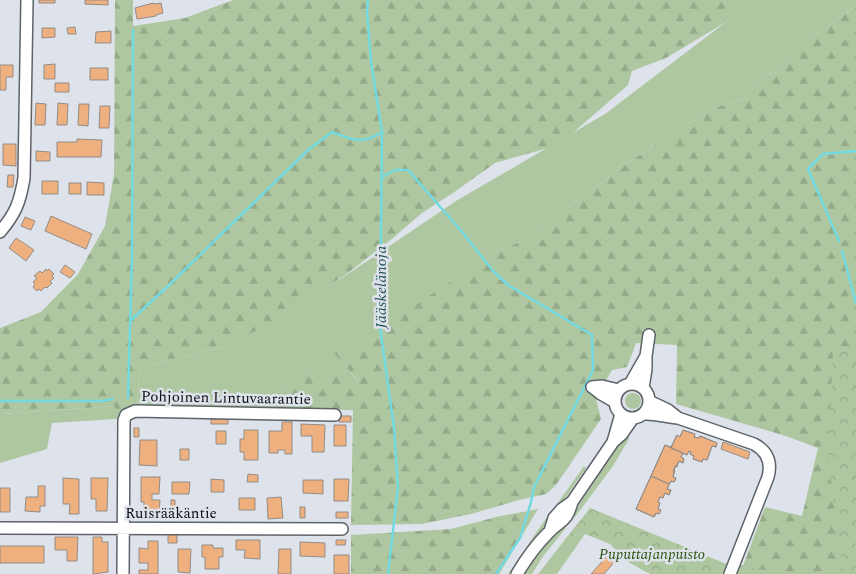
<svg xmlns="http://www.w3.org/2000/svg" width="856" height="574" font-family="Spectral,serif">
  <defs>
    <pattern id="forest-firs" width="22" height="20" patternUnits="userSpaceOnUse" patternTransform="scale(1.25)"><rect width="22" height="20" fill="#aec7a0"/><path d="M5 1l3.5 6h-7zM16 11l3.5 6h-7z" fill="#94aa89"/></pattern>
    <pattern id="park-crowns" width="20" height="18" patternUnits="userSpaceOnUse" patternTransform="scale(1.25)"><rect width="20" height="18" fill="#aec7a0"/><path d="M2 6a3 3 0 1 1 6 0M12 15a3 3 0 1 1 6 0" fill="none" stroke="#94aa89"/></pattern>
  </defs>
  <rect width="100%" height="100%" fill="#dee3eb"/>
  <path fill="#aec7a0" d="M747,0H856V6L796,48L779,72L766,74L743,100L713,108L626,164L525,239L496,253L384,335L335,353L358,382L313,369L279,391L255,409L137,406L139,376L143,367L229,345L342,278L456,201L605,114L726,22Z
    M625 401a8 8 0 1 1 16 0a8 8 0 1 1-16 0Z
    M116,406V419L52,423L47,449L0,463V414Z
    M625,436L629,437V439L613,466L575,517L572,515Z
    M584,466L586,468L560,506L557,504Z
    M549,514L552,517L513,574H508Z
    M563,526L566,528L544,555L532,574H523L540,550Z
    M585,534L557,574H538L567,537Z"/>
  <path fill="url(#forest-firs)" d="M115,0H133V26L185,18L233,0H747L726,22L666,58L632,71L628,85L559,145L495,163L453,193L422,213L393,238L344,276L272,322L229,345L143,367L139,376L137,406L116,419L115,406L0,414V328L41,312L78,274L105,226L114,174Z
    M856,6V419L847,574H740L765,507L802,516L818,448L783,435L676,404L677,345L636,343L627,367L612,370L605,382L597,384C594,399 598,404 601,419L556,485L546,494L519,500L471,514L422,524L351,525L353,410L255,409L279,391L313,369L358,381L334,353L384,335L389,323L450,282L496,253L525,239L626,164L713,108L743,100L766,74L779,72L796,48Z
    M538,509L499,574H351V535L451,529L496,517Z"/>
  <path fill="url(#park-crowns)" d="M833,349L856,354V574H843L828,458Z
    M590,508L729,565H744L782,574H651L644,571L625,560L610,544L585,534L567,537Z"/>
  <g fill="none" stroke-linecap="round" stroke-linejoin="round">
    <path stroke="#72dae0" stroke-width="2.5" d="M368,0L367,11L371,62L382,132L380,327L394,428L398,487L388,574
      M382,177L395,170H408L463,233L493,271L508,285L592,335L593,370L534,487L531,502L520,538L496,574
      M839,241L808,169L823,154L856,151
      M842,251L856,303
      M130,321L168,286L308,150L332,132C353,140 362,145 382,132
      M128,398L132,256L133,30
      M0,401H103L112,399"/>
  </g>
  <path fill="#efb080" stroke="#938c86" d="M39,0H55V3H39Z
    M85,0H108V5L85,4Z
    M153,3V4L161,3L163,13L156,15V16L137,19L135,8Z
    M75,27L76,34H68L67,28Z
    M42,28H55V37L42,38Z
    M111,31V43H95L96,32Z
    M55,64V79H44V65Z
    M0,65H13V77H6V90H0Z
    M90,68H108V80H90Z
    M55,83H69V92H55Z
    M36,103L46,104L45,125H35Z
    M58,103L68,104L67,125H57Z
    M79,104H89L88,126L78,125Z
    M100,106H110L109,128H99Z
    M77,139L102,140L101,157H57V142H77Z
    M3,144H16V166L3,165Z
    M36,151L50,152V161H36Z
    M8,175H14L13,187H7Z
    M42,181H58V194H42Z
    M87,182L104,183V195H87Z
    M69,183H81V194H69Z
    M51,216L92,234L86,249L45,231Z
    M25,217L35,221L31,230L21,226Z
    M16,238L34,250L26,261L9,248Z
    M65,265L75,272L70,278L60,272Z
    M46,269L47,271L49,269L54,274L52,276L54,278L50,281L52,283L47,288L45,287L41,291L39,289L37,291L33,287L35,284L33,282L37,278L34,276L40,271L42,273Z
    M340,416H351V422H339Z
    M211,419H228V424H211Z
    M282,422H292V454H285V450H278V453H269V431H282Z
    M301,424L325,425L324,452H312V436H301Z
    M334,425H346V446H334Z
    M134,428H139V437H134Z
    M244,430H258V460H244V452H240V439H244Z
    M683,430L695,434L694,437L699,438L700,436L717,443L716,447L712,446L707,460L703,459L702,462L693,459L694,456L690,454L691,452L689,451L687,455L683,453L681,457L684,459L683,463L679,461L673,471H675L673,477L676,478L674,482L671,481L667,489L671,490L669,495L665,493L663,498L660,497L658,502L660,503L658,509L661,510L659,514L656,513L654,517L636,509L665,445L671,447L677,435L680,437Z
    M683,430L695,434L694,437L699,438L700,436L717,443L716,447L712,446L707,460L703,459L702,462L693,459L694,456L690,454L691,452L689,451L687,455L671,448L677,435L680,437Z
    M216,431H226V444H216Z
    M140,440H157V466L139,465Z
    M723,442L750,452L748,459L721,449Z
    M665,445L683,453L681,457L684,459L683,463L679,461L677,467L675,466L673,477L676,478L674,482L671,481L669,484L651,476Z
    M180,449H189V460H180Z
    M248,474L258,475V482H247Z
    M651,476L669,484L667,489L671,490L669,495L665,493L663,498L660,497L658,502L660,503L658,509L661,510L659,514L656,513L654,517L636,509Z
    M141,477H160L159,494H152V500H160L159,517H144V502H141Z
    M63,478L79,479V514H69L70,504H63Z
    M91,478H108L107,511H96V499H91Z
    M211,479L224,480V492H211Z
    M334,479H349L348,501H334Z
    M303,480H323V494L303,493Z
    M172,482H190L189,494H172Z
    M38,486H45V506H40V512L25,511L26,497H38Z
    M0,488H10V512H0Z
    M281,497L283,518L268,519L267,498Z
    M239,498H255V510H239Z
    M171,500H175V511H171Z
    M300,507H305V518H300Z
    M336,512H348V518H336Z
    M168,533H177V543H168Z
    M55,537H78L77,561H67V550H55Z
    M93,537H102V542H108V572L93,574Z
    M236,540H260V559L244,558L245,550H236Z
    M336,540H346L345,545H336Z
    M148,541H158V574H139V570H148V563H139V548L148,549Z
    M300,542L325,543V557L300,556Z
    M202,545H213V548H223V557H219V569H205V557H202Z
    M0,546H44V563H0Z
    M178,549H191L190,573L178,572Z
    M279,549H291V574H278Z
    M609,554L616,560L604,574H591Z
    M334,555H349V574H334Z"/>
  <g fill="none" stroke-linecap="round" stroke-linejoin="round">
    <defs>
      <path id="minor" d="M0,232C16,213 20,202 24,178L27,0
        M630,384L646,356
        M615 401a17 17 0 1 1 34 0a17 17 0 1 1-34 0Z
        M592,387L602,386L619,390
        M592,387L601,394L615,402
        M643,388L646,369V356L649,335
        M649,401L668,410L678,418L754,444C767,451 772,462 768,477L730,574
        M643,414C655,413 666,417 678,418
        M613,442L621,414
        M0,528L342,529
        M550,531L554,518L562,509L572,502L613,442L622,434L633,418
        M123,574L124,420L126,415L135,411L335,415
        M517,574C526,559 536,545 548,533C561,519 566,524 572,502"/>
    </defs>
    <use href="#minor" stroke="#5e636a" stroke-width="14"/>
    <use href="#minor" stroke="#fff" stroke-width="11"/>
  </g>
  <g text-anchor="middle" dominant-baseline="central" stroke-width="5" stroke-linejoin="round" paint-order="stroke">
    <g font-size="15" fill="#0c0e11" stroke="#dee3eb">
      <text transform="translate(226 398) rotate(1)">Pohjoinen Lintuvaarantie</text>
      <text x="171" y="513">Ruisrääkäntie</text>
    </g>
    <g font-size="15" font-style="italic" fill="#2d510e" stroke="#dee3eb">
      <text x="652" y="554">Puputtajanpuisto</text>
    </g>
    <g font-size="16" font-style="italic" fill="#245255" stroke="#dee3eb">
      <text transform="translate(381 287) rotate(-90)">Jääskelänoja</text>
    </g>
  </g>
</svg>
